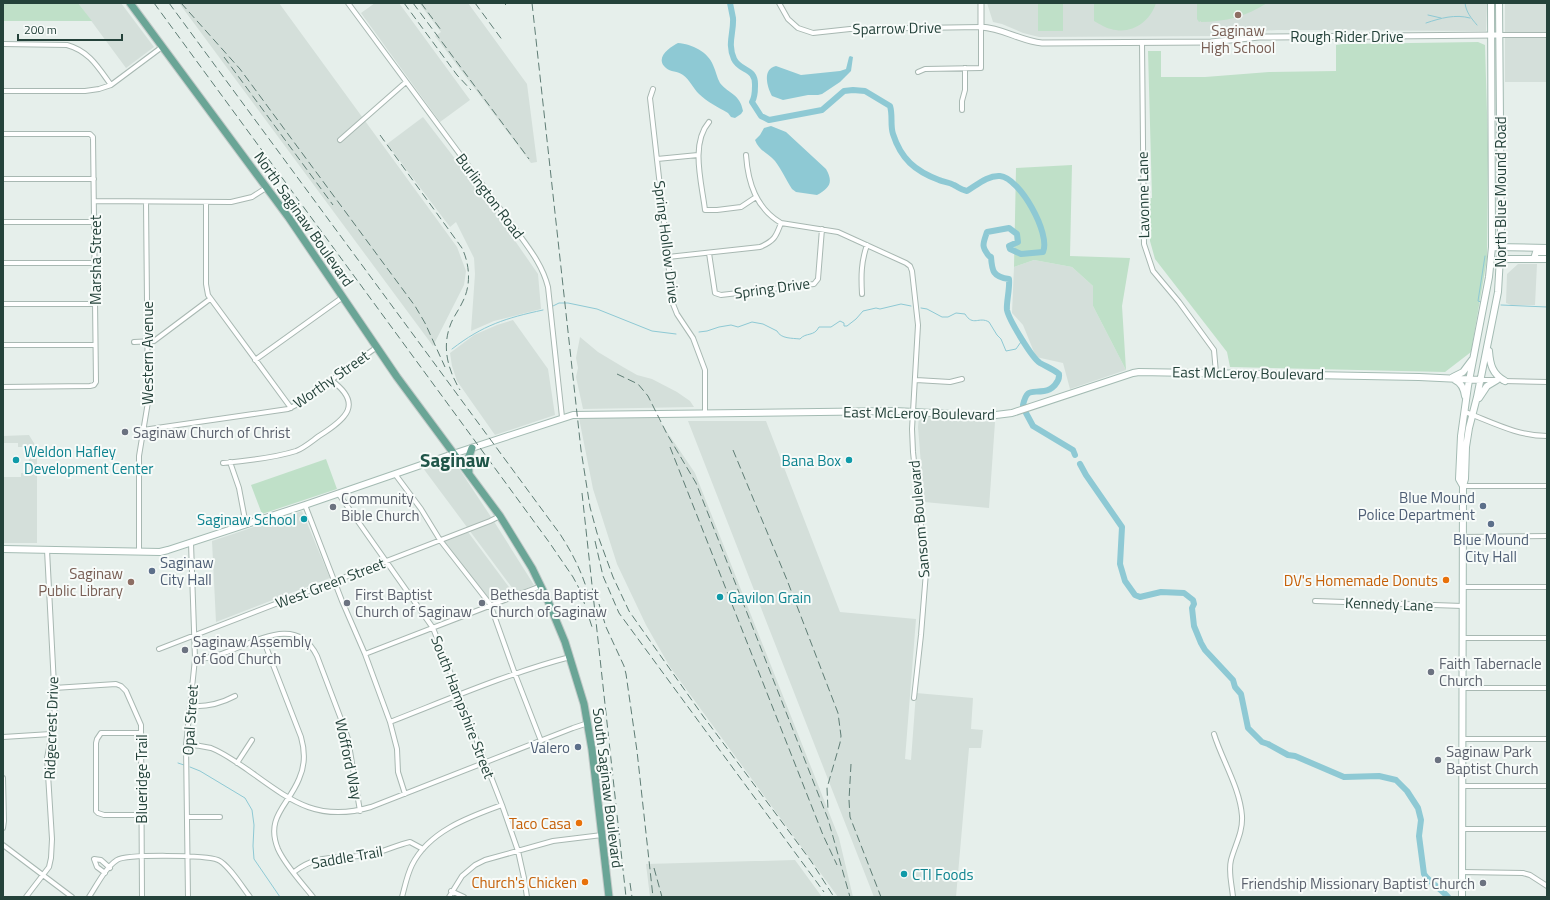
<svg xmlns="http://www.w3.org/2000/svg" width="1550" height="900" font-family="'Titillium Web',sans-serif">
  <rect width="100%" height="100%" fill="#e6efeb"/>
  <path fill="#d4dfda" d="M78,3H121L154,47L126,68Z
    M179,3H279L457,247L466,271L464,285L433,346Z
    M375,3H399L470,100L440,122L361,13Z
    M419,3H468L527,84L537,162L531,163L435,36L441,32Z
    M987,3H1487L1486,31L1277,30L1233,33L1216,36L1039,37L1023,33L1002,24L993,22Z
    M1505,3H1547V82H1505Z
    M423,117L486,199L538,274L541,309L494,321L471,331L475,274L474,258L456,222L450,227L387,144Z
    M1034,260L1072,267L1093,286V306L1126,370L1070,389L1063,363L1036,357L1023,325L1012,313L1014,267Z
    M1518,264H1537L1535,305H1511L1506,303L1507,274Z
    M513,320L548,369L555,415L495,435L457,381L452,366L450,353L474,335L497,325Z
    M580,337L598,352L623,367L637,375L652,379L677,392L690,401L694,407L583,409L576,377L578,368L576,358Z
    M919,416L995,422L989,508L924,502L918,427Z
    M657,417L695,473L839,838L853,897H838L670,667L646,625L617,564L593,489L579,418Z
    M688,421H766L840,612L916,619L905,759L911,760L916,693L973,698L971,729L983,730L981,748H969L956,897H874Z
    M29,435L37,448V543H3V477H21V473H29V447H18V443H3V436Z
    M452,458L495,523L534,585L516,593L423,468Z
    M302,511L330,578L216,622L212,541Z
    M468,532L514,594L490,602L444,541Z
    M795,860L822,897H650L646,864Z"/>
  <path fill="#bfe0c8" d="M3,3H78L92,21H3Z
    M1038,3H1063V31H1038Z
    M1094,3H1156C1150,22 1131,35 1111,29C1105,28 1100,24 1094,21Z
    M1197,3H1267C1247,16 1225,22 1201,22V21L1199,22L1197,19Z
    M1478,42L1485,45L1488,147L1487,259L1471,352L1445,372L1230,367L1227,352L1155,259L1150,241V198H1152L1148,51H1161V77H1205L1269,72L1336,71V45L1343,44Z
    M1072,165L1070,256L1130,258L1122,306L1126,370L1093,306V286L1072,267L1034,260L1014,267L1016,168Z
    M326,459L337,489L262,514L251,485Z"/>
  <path fill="#8ec9d4" d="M678,43C692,44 708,52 713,65C716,71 717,78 720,83C729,94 740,94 743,111L741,114L735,118L731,117L728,113C718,107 707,102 699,94C693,88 690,80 683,75C678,71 670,72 666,68C654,58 670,47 678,43Z
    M850,56L853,57L851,71L840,82L822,94L818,95H808L783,100L772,96C767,87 762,69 776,66L801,75L840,71L846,69L849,57Z
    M771,126L786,132L826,169C834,183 829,188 817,195L796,192L792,189C786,180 782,170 775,161C768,153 759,151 755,140L760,135L764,128Z"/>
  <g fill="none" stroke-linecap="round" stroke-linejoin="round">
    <path stroke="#8ec9d4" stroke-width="1" d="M1465,3C1466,12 1471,18 1477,25
      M1428,15L1441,18
      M1426,23C1441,18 1455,14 1470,18
      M1481,302L1478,301L1485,256
      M1501,305L1547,307
      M553,306L559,303H568L597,309L652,331L676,334
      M921,308L927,309L942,317H948L956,313L965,314C973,327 979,316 989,322L997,335L1001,339L1006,351L1016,349L1023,339
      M699,332L707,331L719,327L731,325L738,327L752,322L763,324L777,331C781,339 792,338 800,339C806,332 814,337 819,327H831L840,321L844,323V326H847L856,319L863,311L876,308L880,309L901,304L911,306
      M452,349C483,325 506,318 543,310
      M178,763L184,765
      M190,767L200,771L245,798L252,810L254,825L253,846L254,859L280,897"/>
    <path stroke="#8ec9d4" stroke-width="6" d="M730,3C731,8 732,13 733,18C734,33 727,43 734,59C740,72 756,67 755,86C755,92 755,97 752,102L761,116L769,120L822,110L844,91L853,90L865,91L890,106C893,115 890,125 893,134C901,159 915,171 939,180C943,182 949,182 954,185C960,188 959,189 967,191C977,185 988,175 1000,176C1020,178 1051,234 1043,252L1021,254L1010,249L1009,246L1018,242L1017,234L1009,228L987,232C983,244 981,246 989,256L991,257C992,271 993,277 1009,279C1010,289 1006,303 1007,310C1009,320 1032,358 1040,363C1047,367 1053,369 1059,374C1060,382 1052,390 1044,391C1031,393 1027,388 1023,405
      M1026,413L1033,426L1073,450L1075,455
      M1080,464L1086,475L1122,527L1120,564L1125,581L1135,595L1140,597L1161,592L1184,593L1193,600L1194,604L1192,608L1194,626L1201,643L1205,650L1233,680L1235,687L1241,694L1248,728L1262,742L1268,744L1288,755L1295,756L1344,777L1379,776L1396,780L1407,791L1418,808L1421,820L1419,836L1424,874C1428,881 1441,889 1448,897"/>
    <defs>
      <path id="minor" d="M348,3L513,226C527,246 542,263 548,287L562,417
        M779,3L788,19L798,28L813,33L850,29L981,27V68L925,69L918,72
        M1499,35H1547
        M1142,42L1144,244L1153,271L1179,302L1214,350L1216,373
        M3,44L67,45C89,51 98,67 111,85
        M653,89L650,98L668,257L671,299L677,314L693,338L705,370V412
        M3,91H85L99,89L111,85L162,47
        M962,110V101L965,90V68
        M709,122C690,144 702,184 705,210H717L741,207L756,197
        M3,134H90L93,137L96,382L94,385L90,386L3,387
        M340,140L406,82
        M746,155C748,183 756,208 781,223L838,232L906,263L910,266L912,271L918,325L912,429L913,452L926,572L921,635L914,698
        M657,159L698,155
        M3,179H94
        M94,201L231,202L252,197L266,188
        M206,203V284L208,295L291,408
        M3,222H94
        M709,253L715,293L721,295L814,284L818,279L822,229
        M668,257L760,247C774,241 776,237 781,223
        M3,263H95
        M862,294C861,276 861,262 867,245
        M3,304H95
        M134,342L154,341L210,299
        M3,345H95
        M255,360L343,297
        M916,380L950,382L962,379
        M1481,380H1496
        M1503,381L1547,382
        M1465,412C1492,422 1517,436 1547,436
        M143,430L288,409L298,404L377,347
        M230,462L239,488L246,525
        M223,463C245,461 274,458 296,451C304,448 312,441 319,436C346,419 364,404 331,380
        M395,474L421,509L440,540L490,604L515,674L541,741
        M1463,486H1547
        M338,493L433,628L502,805L518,851L524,878L527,897
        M305,505L342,601L365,654L390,722L397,749L398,772L405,794
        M1463,537L1547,536
        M139,551V456L148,402L146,202
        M1463,587H1547
        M1315,601L1463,606
        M1462,638H1547
        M263,639L301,737C305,751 305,766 299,779C288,806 265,817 278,849C285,865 302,883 313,897
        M159,649L490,521L500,516
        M365,654L541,586
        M195,659C236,660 291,604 317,656L344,727L348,739L360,811
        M54,688L116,684L121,686L126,691L141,725L142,897
        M1462,688H1547
        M191,706C207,707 220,704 235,696
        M390,722C449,699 509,673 570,657
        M1214,734C1222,760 1240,788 1242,816C1243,832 1235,845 1231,860C1228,872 1232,885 1233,897
        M3,737L51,734
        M1462,739H1547
        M186,745C195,745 203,746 211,748C224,753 236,762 248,770C290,800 317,823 371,807L573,728L588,723
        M237,763L252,740
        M3,778L4,821L3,828
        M1462,786H1547
        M141,815H104L98,813L96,811V743L97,739L101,733H141
        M187,817H220
        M1462,829H1547
        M3,845L72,897
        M294,872C321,851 340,861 371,854C384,852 396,845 410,842L423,849
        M1462,872L1523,873L1530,875L1547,886
        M105,873L97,867L94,859L101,860L110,868
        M451,891L464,897
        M26,897L49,867L51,858L52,839L47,758L53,728L55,705L47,550
        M89,897C97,885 105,868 117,860C127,854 206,855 218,860C228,864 243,888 250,897
        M188,897L186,745L195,659L191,543
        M402,897C405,886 407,875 412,865C429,831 469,817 502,805
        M449,897L462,876L475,865L485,860L553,841L602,835"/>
      <path id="tertiary" d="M981,3V27C1003,28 1020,41 1042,43L1211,42L1259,37L1499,35"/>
      <path id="secondary" d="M1492,247L1547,248
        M1499,259H1547
        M1534,259L1536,252H1547
        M1489,351C1490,364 1492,374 1505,381
        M1453,377L1463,372L1472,360
        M1455,380C1462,383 1464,389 1465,396
        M1479,398L1487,386L1497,380
        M1463,486L1459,479L1461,436L1468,386L1489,277L1492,247L1491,3
        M3,549L160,552L168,550L305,505L453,454L573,415L895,411L988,416L1012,413L1133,373L1139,372L1419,377L1481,380
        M1462,897L1463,486L1465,479L1466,447L1469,428L1477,397L1498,292L1501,239L1499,3"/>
      <path id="primary" d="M130,3L289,218L397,377L500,516L532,568L548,601L565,642L584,704L592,750L609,897
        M469,474L468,459L472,448"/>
    </defs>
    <use href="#minor" stroke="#a8b8b2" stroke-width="6"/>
    <use href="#tertiary" stroke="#a8b8b2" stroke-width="7"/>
    <use href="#secondary" stroke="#a4bbb3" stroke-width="8"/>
    <use href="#primary" stroke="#c2cac8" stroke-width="9"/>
    <use href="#minor" stroke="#fff" stroke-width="4"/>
    <use href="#tertiary" stroke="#fff" stroke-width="5"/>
    <use href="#secondary" stroke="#fff" stroke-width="6"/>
    <use href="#primary" stroke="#6aa596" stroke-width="7"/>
    <path stroke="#5f7d75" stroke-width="1" stroke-dasharray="8 4" stroke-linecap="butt" d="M154,3L549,542L573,577L580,590L593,630
      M169,3L560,534C573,554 583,574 589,597
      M181,3L240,69L415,306L425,323L445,367
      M404,3L457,75L471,90
      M413,3L529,159
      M421,3L441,30
      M475,3L503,41
      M504,3L506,5
      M532,3L581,450L590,507L597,533L613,577L629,611L703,716L811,861L834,897
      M224,57L333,205
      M380,135L462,248C470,265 471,285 463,301C459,310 453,317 450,326C442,348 448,370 460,390
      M617,374L638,384L648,396L667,434L696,483L828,819L850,897
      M670,447L823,835L837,865
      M733,450L787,580L838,713L841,736L840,743L827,788L828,810
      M582,493L626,897
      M595,541L603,576L619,613L824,892
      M599,604L606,627L624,666L626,674L637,751L653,897
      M851,764L849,800L850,817L881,897
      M654,868L662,897
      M630,883L632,897"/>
  </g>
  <g fill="#8d6e63" stroke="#f7fbf9" stroke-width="1.5">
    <circle cx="1238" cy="15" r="4"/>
    <circle cx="131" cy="582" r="4"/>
  </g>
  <g fill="#6b7280" stroke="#f7fbf9" stroke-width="1.5">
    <circle cx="125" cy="432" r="4"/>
    <circle cx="333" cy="507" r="4"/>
    <circle cx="347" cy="603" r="4"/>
    <circle cx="482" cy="603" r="4"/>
    <circle cx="185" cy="650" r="4"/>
    <circle cx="1431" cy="672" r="4"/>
    <circle cx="1438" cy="760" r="4"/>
    <circle cx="1483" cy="883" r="4"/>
  </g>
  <g fill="#0f9aa8" stroke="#f7fbf9" stroke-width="1.5">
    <circle cx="16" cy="460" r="4"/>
    <circle cx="849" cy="460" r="4"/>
    <circle cx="304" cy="519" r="4"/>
    <circle cx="720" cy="597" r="4"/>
    <circle cx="904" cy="874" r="4"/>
  </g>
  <g fill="#5c6f8a" stroke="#f7fbf9" stroke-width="1.5">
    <circle cx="1483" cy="506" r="4"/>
    <circle cx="1491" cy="524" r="4"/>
    <circle cx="152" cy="571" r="4"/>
    <circle cx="578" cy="747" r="4"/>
  </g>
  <g fill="#e8710a" stroke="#f7fbf9" stroke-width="1.5">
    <circle cx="1446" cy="580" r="4"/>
    <circle cx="579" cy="823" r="4"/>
    <circle cx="585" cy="882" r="4"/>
  </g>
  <g text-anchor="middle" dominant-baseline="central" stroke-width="4" stroke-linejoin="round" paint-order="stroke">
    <g font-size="15" fill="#24423a" stroke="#f7fbf9">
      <text transform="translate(897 28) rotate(-1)">Sparrow Drive</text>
      <text x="1347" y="36">Rough Rider Drive</text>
      <text transform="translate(1500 192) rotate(-90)">North Blue Mound Road</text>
      <text transform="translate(1143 195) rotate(-91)">Lavonne Lane</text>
      <text transform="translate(490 196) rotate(53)">Burlington Road</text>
      <text transform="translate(304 219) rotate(55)">North Saginaw Boulevard</text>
      <text transform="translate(667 242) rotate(83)">Spring Hollow Drive</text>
      <text transform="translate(95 260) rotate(-90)">Marsha Street</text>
      <text transform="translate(772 288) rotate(-8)">Spring Drive</text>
      <text transform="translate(147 353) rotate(-90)">Western Avenue</text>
      <text transform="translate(1248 373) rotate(1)">East McLeroy Boulevard</text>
      <text transform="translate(331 379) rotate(-35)">Worthy Street</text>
      <text transform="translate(919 413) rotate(1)">East McLeroy Boulevard</text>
      <text transform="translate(919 519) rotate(-95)">Sansom Boulevard</text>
      <text transform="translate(330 583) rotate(-21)">West Green Street</text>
      <text transform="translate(1389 604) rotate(2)">Kennedy Lane</text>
      <text transform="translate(463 707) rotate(69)">South Hampshire Street</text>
      <text transform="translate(190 720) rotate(-86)">Opal Street</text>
      <text transform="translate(51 728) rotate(-88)">Ridgecrest Drive</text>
      <text transform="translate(349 759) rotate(78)">Wofford Way</text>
      <text transform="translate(141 779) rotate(-90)">Blueridge Trail</text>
      <text transform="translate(608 788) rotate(83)">South Saginaw Boulevard</text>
      <text transform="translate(347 857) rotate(-10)">Saddle Trail</text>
    </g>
    <g font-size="15" fill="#785e54" stroke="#f7fbf9">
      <text x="1238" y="30">Saginaw<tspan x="1238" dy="17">High School</tspan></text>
      <text x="123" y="573" text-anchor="end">Saginaw<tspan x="123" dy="17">Public Library</tspan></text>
    </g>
    <g font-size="15" fill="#5b616d" stroke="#f7fbf9" text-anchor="start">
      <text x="133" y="432">Saginaw Church of Christ</text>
      <text x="341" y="498">Community<tspan x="341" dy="17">Bible Church</tspan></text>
      <text x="355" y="594">First Baptist<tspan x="355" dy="17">Church of Saginaw</tspan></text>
      <text x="490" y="594">Bethesda Baptist<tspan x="490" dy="17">Church of Saginaw</tspan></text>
      <text x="193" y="641">Saginaw Assembly<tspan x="193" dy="17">of God Church</tspan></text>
      <text x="1439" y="663">Faith Tabernacle<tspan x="1439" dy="17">Church</tspan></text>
      <text x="1446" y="751">Saginaw Park<tspan x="1446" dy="17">Baptist Church</tspan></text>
      <text x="1475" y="883" text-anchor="end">Friendship Missionary Baptist Church</text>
    </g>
    <g font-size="15" fill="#0d838f" stroke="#f7fbf9" text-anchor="start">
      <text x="24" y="451">Weldon Hafley<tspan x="24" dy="17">Development Center</tspan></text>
      <text x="841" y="460" text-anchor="end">Bana Box</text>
      <text x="296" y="519" text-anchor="end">Saginaw School</text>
      <text x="728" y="597">Gavilon Grain</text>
      <text x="912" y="874">CTI Foods</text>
    </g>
    <g font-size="15" fill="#4e5e75" stroke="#f7fbf9" text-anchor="end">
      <text x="1475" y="497">Blue Mound<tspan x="1475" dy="17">Police Department</tspan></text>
      <text x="1491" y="539" text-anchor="middle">Blue Mound<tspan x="1491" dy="17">City Hall</tspan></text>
      <text x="160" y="562" text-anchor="start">Saginaw<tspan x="160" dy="17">City Hall</tspan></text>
      <text x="570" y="747">Valero</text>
    </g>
    <g font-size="15" fill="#c56008" stroke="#f7fbf9" text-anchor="end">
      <text x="1438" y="580">DV's Homemade Donuts</text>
      <text x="571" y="823">Taco Casa</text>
      <text x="577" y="882">Church's Chicken</text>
    </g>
    <g font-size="19" font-weight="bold" fill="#1f5548" stroke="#f7fbf9">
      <text x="455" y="459">Saginaw</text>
    </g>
  </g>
  <rect width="1550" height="900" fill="none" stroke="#24423a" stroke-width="8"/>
  <path d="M18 34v6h104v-6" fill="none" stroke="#24423a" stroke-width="2"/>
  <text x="24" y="34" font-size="12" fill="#24423a" stroke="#f7fbf9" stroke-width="3" paint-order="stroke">200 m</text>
</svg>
